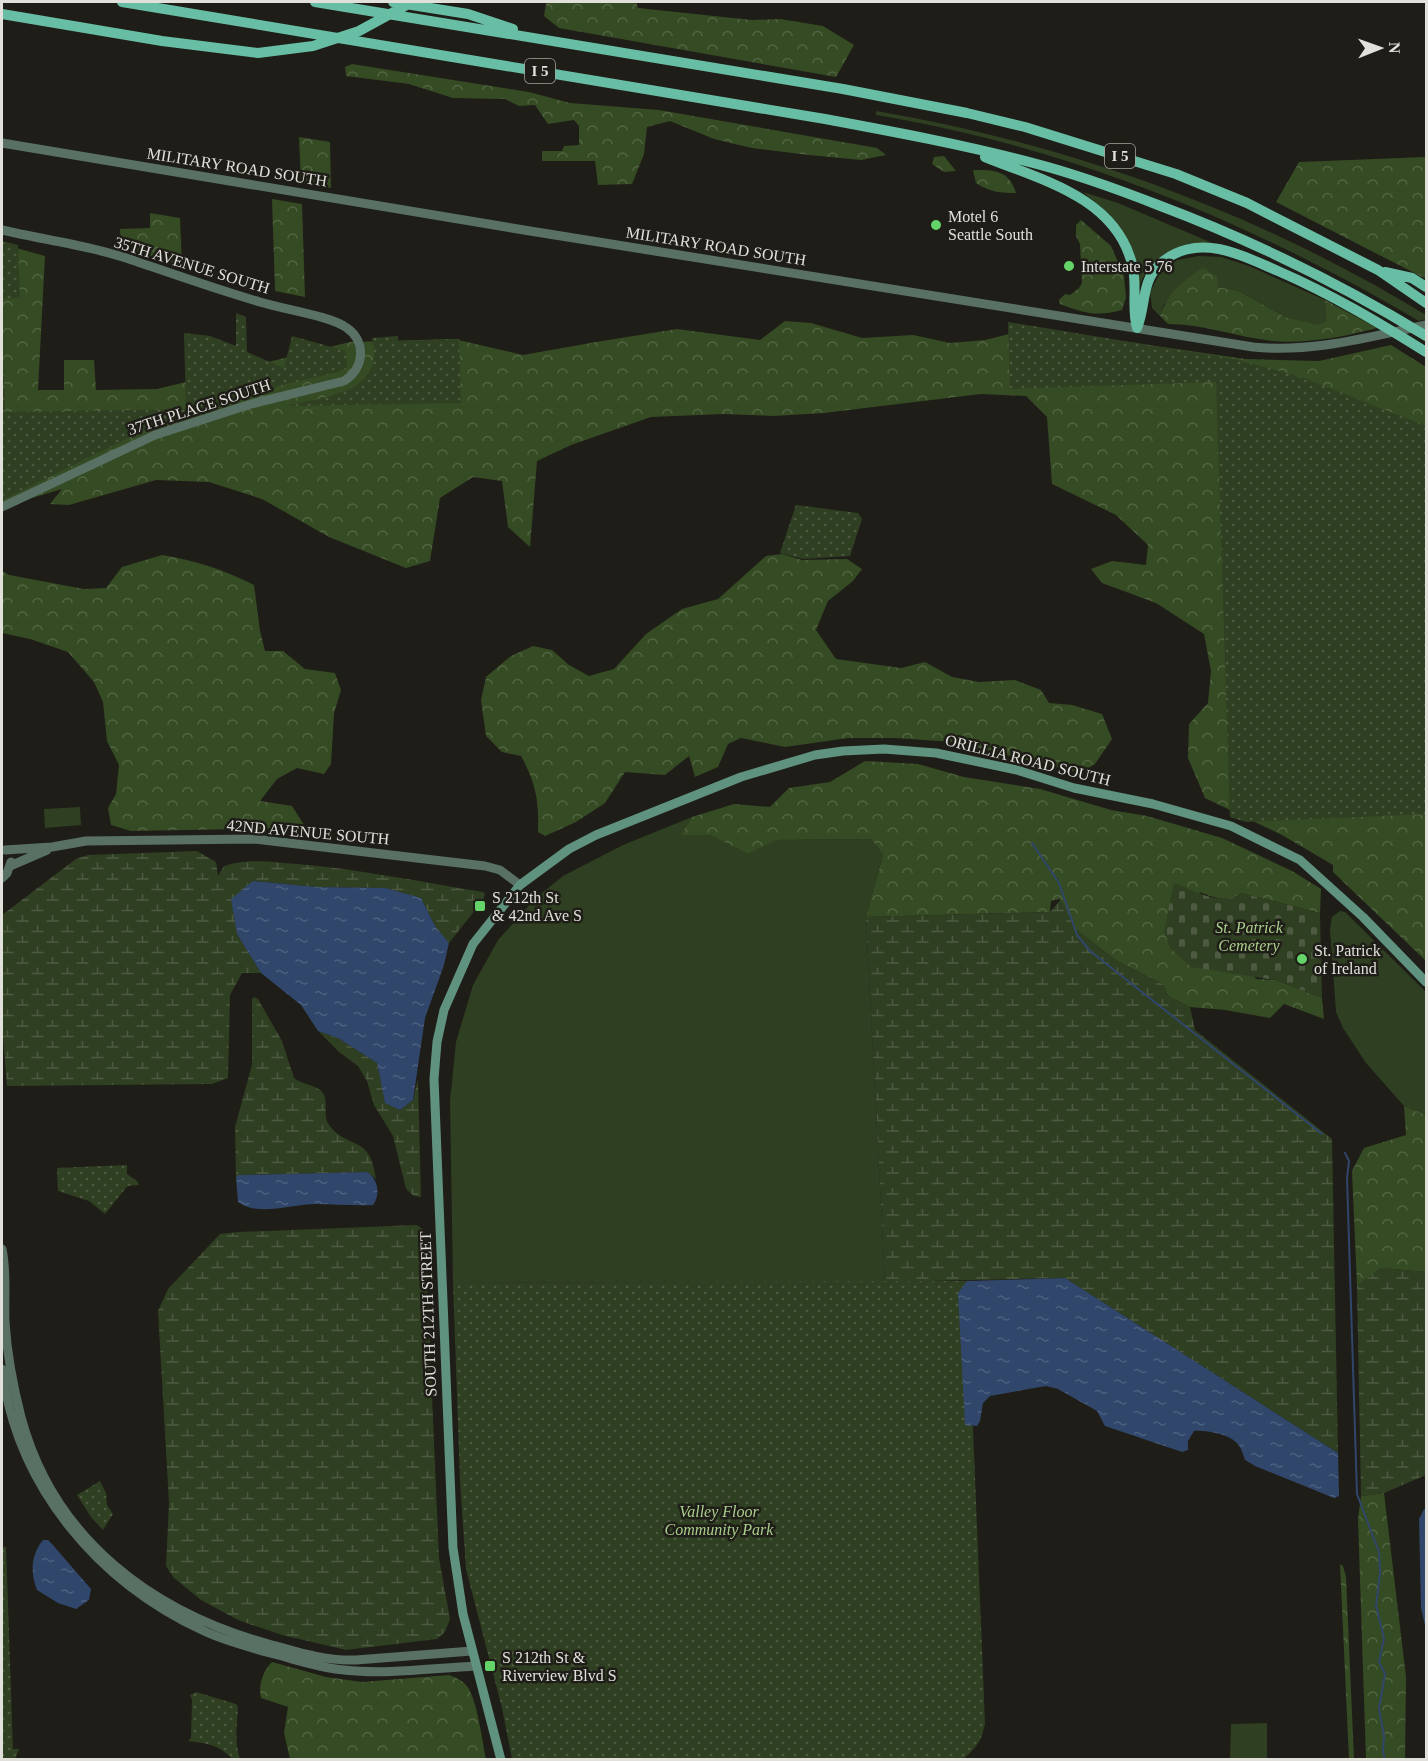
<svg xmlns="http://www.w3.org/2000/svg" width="1428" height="1761" font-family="'Times New Roman',serif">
  <defs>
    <pattern id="forest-crowns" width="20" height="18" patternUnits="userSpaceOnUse" patternTransform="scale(1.5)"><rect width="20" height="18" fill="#354b23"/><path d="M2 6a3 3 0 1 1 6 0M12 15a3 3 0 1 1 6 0" fill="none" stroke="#526542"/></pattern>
    <pattern id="wetland-marsh" width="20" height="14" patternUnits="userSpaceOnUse" patternTransform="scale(1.5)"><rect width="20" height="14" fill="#2f3f21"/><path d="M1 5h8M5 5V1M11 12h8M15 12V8" fill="none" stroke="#4d5a41"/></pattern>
    <pattern id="cemetery-stones" width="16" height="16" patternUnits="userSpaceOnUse" patternTransform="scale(1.5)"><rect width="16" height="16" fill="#2f3f21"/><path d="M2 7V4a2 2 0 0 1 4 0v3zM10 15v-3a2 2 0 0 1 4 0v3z" fill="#4d5a41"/></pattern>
    <pattern id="park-dots" width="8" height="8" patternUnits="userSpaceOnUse" patternTransform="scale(1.5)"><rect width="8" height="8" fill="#2f3f21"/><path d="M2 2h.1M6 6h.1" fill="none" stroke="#4d5a41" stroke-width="1.8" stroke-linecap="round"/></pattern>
    <pattern id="water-ripples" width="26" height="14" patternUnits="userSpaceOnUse" patternTransform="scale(1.5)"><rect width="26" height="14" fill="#30466b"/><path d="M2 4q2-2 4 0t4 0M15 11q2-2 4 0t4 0" fill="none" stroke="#4e6080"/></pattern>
  </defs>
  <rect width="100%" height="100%" fill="#1f1d17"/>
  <path fill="#2f3f21" d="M876,111C1070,144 1259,213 1426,315V319L1419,321C1251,222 1069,147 876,115Z
    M1083,192L1118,203L1217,245C1178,247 1158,246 1139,286C1137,275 1136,263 1133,253C1125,227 1104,209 1083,192Z
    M1199,256L1221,257L1249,266L1325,300L1326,321L1318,326L1285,317L1239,291L1218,287L1164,304L1160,316L1152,308L1150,292L1159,275L1177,260Z
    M80,807L81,825L45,828L44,809Z
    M692,817L682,835H710L748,854L775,840L871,839L883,855L866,917L885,1282L453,1283L450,1101L456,1042L473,985L498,940L537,897L563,876L623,845Z
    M1340,911L1345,912L1426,992V1115L1404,1106L1366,1063L1343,1028L1336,1012L1330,929L1332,917Z
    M1267,1723V1759H1230L1231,1724Z"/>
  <path fill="url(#forest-crowns)" d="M549,2H636L638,8L752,20L780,19L823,26L854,45L836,77L559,28L544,16L546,4Z
    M352,64L529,92L570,103L659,110L877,148L886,155L861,160L809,155L752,148L714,139L670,121L647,127L644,154L632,184L598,185L595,161H542V151H562L564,146L579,145V126L574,120L548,124L535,105L519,106L505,99L453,98L409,84L346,76L345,67Z
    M299,137L330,142L331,188L301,183Z
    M944,156L956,171L944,172L932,164L934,157Z
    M1426,157V279L1276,202L1299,162Z
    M973,170C995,170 1009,170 1016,193C1001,193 989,192 976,183Z
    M272,199L302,204L305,297L275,291Z
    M150,213L180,218L182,265L121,247L120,229L150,228Z
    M1081,220L1111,246L1124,276L1126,298L1122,310C1097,317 1083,313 1060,304L1059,300L1065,294L1070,295L1079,288L1082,283L1080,244L1076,236V225Z
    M2,244L45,256L38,390H64V360H94L96,390L157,389L350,342L454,339L523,355L596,342L677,329L760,340L785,321L811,323L862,338L913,335L950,343L985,340L1021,331L1115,340L1245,359L1319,361L1391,345L1426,367V961L1333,872V865L1282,835L1205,798L1188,758L1189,724L1208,703L1211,671L1204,634L1156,603L1102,583L1091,569L1112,561L1146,565L1148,545L1116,515L1052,484L1047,417L1026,396L981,394L824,413L774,416L723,414L651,417L571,445L537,461L530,547L508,527L502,481L473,477L440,498L430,561L406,568L329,537L262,499L209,482L156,480L69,505L50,504L62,489L2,507Z
    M1203,268L1217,276L1218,287L1239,291L1285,317L1318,325L1326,321L1325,300L1377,328C1343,337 1307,344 1272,341C1237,337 1203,324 1168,324L1160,316C1168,293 1183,280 1203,268Z
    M782,554L802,560L847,559L862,569L853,581L828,601L816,630L836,659L901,668L925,662L952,677L979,682L1015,680L1041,690L1049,703L1072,705L1102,714L1112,739L1095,764L1080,773L953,742L895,738H848L785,747L741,738L728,744L718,767L695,777L689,756L665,775L625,772L605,803L576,822L545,836L538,832C539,800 536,784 521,756L502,752L486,736L481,700L486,677L511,656L533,646L552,650L569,665L589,676L614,669L646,634L682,609L718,599L766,556Z
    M162,555C197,561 222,569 254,585L260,631L265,651H283L305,669L335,673L341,690L334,713L331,764L324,774L297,768L277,779L260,801L292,806L306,828L131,831L111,825L108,808L116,794L119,765L107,741L103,702L94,682L68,652L30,639L2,633V571L9,575L84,589L106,588L122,567Z
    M865,761L918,764L964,777L1040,789L1111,810L1147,816L1222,838L1292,871L1321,889L1320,913L1241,893C1227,904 1214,897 1199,892L1256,979L1276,980L1322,998L1324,1019L1284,1004L1270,1018L1225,1010L1190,1007L1169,997L1163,984L1117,961L1075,929L1060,899L1051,901L1050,912L866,917L883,855L871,839L776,840L748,854L710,835H681L692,817L734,804L770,807L789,788L830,782Z
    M1404,1106L1426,1115V1272L1381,1268L1357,1286L1352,1171L1364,1148L1406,1135Z
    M1384,1493L1406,1677L1405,1759H1366L1358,1519L1361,1496Z
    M1340,1564L1343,1566L1346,1577L1354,1759H1349Z
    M272,1662L326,1677L362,1682L449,1675C457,1678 464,1681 469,1689C478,1706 482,1740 486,1759H290L284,1733L288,1707L261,1698C258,1686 263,1670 272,1662Z"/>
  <path fill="url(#wetland-marsh)" d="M197,851L216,862L218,876L224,866C249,858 272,862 297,864C359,869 421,882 483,892L485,894L483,900L449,943L435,926L421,898L386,888L317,887L253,881L237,934L261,973H242L230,995L228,1078L212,1084L7,1086L2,1026V915L76,859L88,855Z
    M1061,899L1075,929L1117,961L1163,984L1169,997L1190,1007L1195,1030L1332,1139L1338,1453L1065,1278L885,1282L866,917L1050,912Z
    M254,997L258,999L282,1041L294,1078C302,1085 316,1084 323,1093C329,1102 322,1116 329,1125C349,1151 370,1133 376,1179L367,1172L239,1175L236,1178L235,1127L252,1065V999Z
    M318,1031L338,1038L377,1063L385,1102L400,1110L413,1100L418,1079L421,1197L414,1196L406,1189L393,1136L374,1105L367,1081L358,1066L339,1052Z
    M417,1225L425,1231L439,1558L450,1619L445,1632L437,1639L346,1650L282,1635L238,1620L201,1600L174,1578L166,1566L169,1503L158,1311L168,1289L220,1234L239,1232Z
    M1381,1268L1426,1272V1475L1384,1493L1361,1496L1357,1286Z"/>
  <path fill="url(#cemetery-stones)" d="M1174,883C1194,890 1222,908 1241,893L1320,913L1322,998L1276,980L1191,967L1170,948L1164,931Z"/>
  <path fill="url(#park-dots)" d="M2,241L18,245L20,298H2Z
    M236,313L246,317L247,352L284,368L292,336L346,351L347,368L338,372L282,385L153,426L2,500V322L5,412L186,409L184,333L210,336L236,346Z
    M1008,322L1234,359L1295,375L1299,379L1304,378L1426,426V814L1246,822L1230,817L1216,382L1010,389Z
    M398,336V341L459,339L461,403L286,406C323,397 387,393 372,338Z
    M796,505L858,513L862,519L850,556L803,559L780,553Z
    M127,1165V1174L138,1182L139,1185L128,1186L125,1189L105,1214L89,1201L58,1191L57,1168Z
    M967,1281L985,1723C982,1741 976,1748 962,1760L512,1759L502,1708L466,1569L460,1480L453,1283Z
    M100,1481L106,1493L107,1505L113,1514L103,1530L91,1517L77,1495Z
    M2,1547H6L13,1749H19L15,1759H2Z
    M196,1692L236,1704L238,1707C237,1726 234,1741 240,1759H232C220,1745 206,1743 188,1741L191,1738L192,1700L190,1695Z"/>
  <path fill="url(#water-ripples)" d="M253,881L317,887L386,888L421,898L435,926L449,943L444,965L425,1018L413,1100L400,1110L385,1103L377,1063L338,1038L318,1031L301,1005L261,973L237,934L231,899Z
    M367,1172C378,1179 381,1194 373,1205C354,1206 335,1204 316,1204C292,1204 258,1217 238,1202L236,1178L238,1175Z
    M1065,1278L1338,1453L1339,1496L1334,1498L1255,1466L1245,1460C1243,1454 1241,1447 1237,1443C1228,1434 1206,1430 1194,1431L1188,1441V1450L1182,1452L1105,1426L1097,1411L1058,1389L1046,1386L990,1396L983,1403L980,1421L977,1426L965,1425L958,1293L967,1281Z
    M1424,1509H1426V1630L1421,1608L1419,1519Z
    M43,1540H48L52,1544L91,1589L89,1600L76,1609L58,1603L37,1590C30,1572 31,1555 43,1540Z"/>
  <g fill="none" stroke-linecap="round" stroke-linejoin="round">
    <path stroke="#30466b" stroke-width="2" d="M1032,843L1059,883L1077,935L1090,951L1322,1134
      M1345,1153L1349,1161L1347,1178L1357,1494L1379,1552L1380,1573L1376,1606L1384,1638L1379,1662L1385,1674L1379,1709L1384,1736L1383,1751L1385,1760"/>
    <path stroke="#597064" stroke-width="9" d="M2,143L530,231L1253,347C1312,353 1369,337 1426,325
      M2,230C45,240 92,246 135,261C176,275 218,290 260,302C282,309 331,316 347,328C367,342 364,369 344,381L251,404L155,435L2,507
      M5,850L52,847L86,841L254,839L485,866L500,870L520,885
      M10,866L47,850
      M2,878L7,873L11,862
      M2,1249C7,1272 4,1299 5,1322C7,1354 13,1386 21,1417C54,1540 153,1613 272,1645C300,1653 327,1661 356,1660L472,1651
      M2,1369C17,1487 98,1582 204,1631C225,1641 252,1648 274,1654C297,1660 320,1668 344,1670C388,1675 433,1668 476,1666"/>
    <path stroke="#5f927f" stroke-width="9" d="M501,1760L463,1614L453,1548L434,1079L437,1042L444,1010L473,944L520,885L569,849L596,835L741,777L815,755L843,751L884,749L936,753L1017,770L1074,788L1153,804L1231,826L1300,860L1363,917L1426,982"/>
    <path stroke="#68bea4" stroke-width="10" d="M122,2L825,119C895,132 965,145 1033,163C1076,174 1117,189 1158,205C1251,240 1341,284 1426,336
      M315,2L843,89L967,113L1025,127L1176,174L1247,203L1378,270L1426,303
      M393,2L468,14L513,29
      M2,14L162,41L258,53L313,46L359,31L412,2
      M985,157C1041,180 1115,197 1132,264C1138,285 1131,307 1137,328
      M1385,272L1412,278L1426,287
      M1137,328C1146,307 1141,282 1159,265C1175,249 1197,245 1219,249C1240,253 1259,263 1278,271C1331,294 1378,322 1426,352"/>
  </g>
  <g fill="#64d468" stroke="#1f1d17" stroke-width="2">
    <circle cx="936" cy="225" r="6"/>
    <circle cx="1069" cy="266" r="6"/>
    <rect x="474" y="900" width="12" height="12" rx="3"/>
    <circle cx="1302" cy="959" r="6"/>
    <rect x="484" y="1660" width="12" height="12" rx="3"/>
  </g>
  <g text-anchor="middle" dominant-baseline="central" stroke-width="5" stroke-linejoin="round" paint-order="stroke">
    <g fill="#1f1d17" stroke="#a7a6a0" stroke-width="1.5">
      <rect x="525" y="59" width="30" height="24" rx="4.5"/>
      <rect x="1105" y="144" width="30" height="24" rx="4.5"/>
    </g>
    <g font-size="15" font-weight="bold" fill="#e1e0db">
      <text x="540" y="71">I 5</text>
      <text x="1120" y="156">I 5</text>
    </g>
    <g font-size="16" fill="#e1e0db" stroke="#1f1d17">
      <text transform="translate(237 167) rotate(9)">MILITARY ROAD SOUTH</text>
      <text transform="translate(716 246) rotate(9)">MILITARY ROAD SOUTH</text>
      <text transform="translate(192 265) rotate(17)">35TH AVENUE SOUTH</text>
      <text transform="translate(199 407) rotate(-18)">37TH PLACE SOUTH</text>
      <text transform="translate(1028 760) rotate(14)">ORILLIA ROAD SOUTH</text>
      <text transform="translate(308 832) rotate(5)">42ND AVENUE SOUTH</text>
      <text transform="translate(428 1314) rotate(-92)">SOUTH 212TH STREET</text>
    </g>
    <g font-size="16" fill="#e1e0db" stroke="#1f1d17" text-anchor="start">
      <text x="948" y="216">Motel 6<tspan x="948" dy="18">Seattle South</tspan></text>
      <text x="1081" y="266">Interstate 5 76</text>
      <text x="492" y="897">S 212th St<tspan x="492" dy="18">&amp; 42nd Ave S</tspan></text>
      <text x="1314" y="950">St. Patrick<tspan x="1314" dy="18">of Ireland</tspan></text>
      <text x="502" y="1657">S 212th St &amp;<tspan x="502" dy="18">Riverview Blvd S</tspan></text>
    </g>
    <g font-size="16" font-style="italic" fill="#a9ce8c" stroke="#1f1d17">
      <text x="1249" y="927">St. Patrick<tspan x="1249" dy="18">Cemetery</tspan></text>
      <text x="719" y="1511">Valley Floor<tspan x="719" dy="18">Community Park</tspan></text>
    </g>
  </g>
  <rect width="1428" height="1761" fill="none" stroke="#e1e0db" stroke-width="6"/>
  <g transform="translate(1380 48) rotate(89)" stroke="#1f1d17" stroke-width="4.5" paint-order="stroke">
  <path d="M0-4.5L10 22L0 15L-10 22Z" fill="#e1e0db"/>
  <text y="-9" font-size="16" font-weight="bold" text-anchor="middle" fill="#e1e0db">N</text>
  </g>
</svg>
